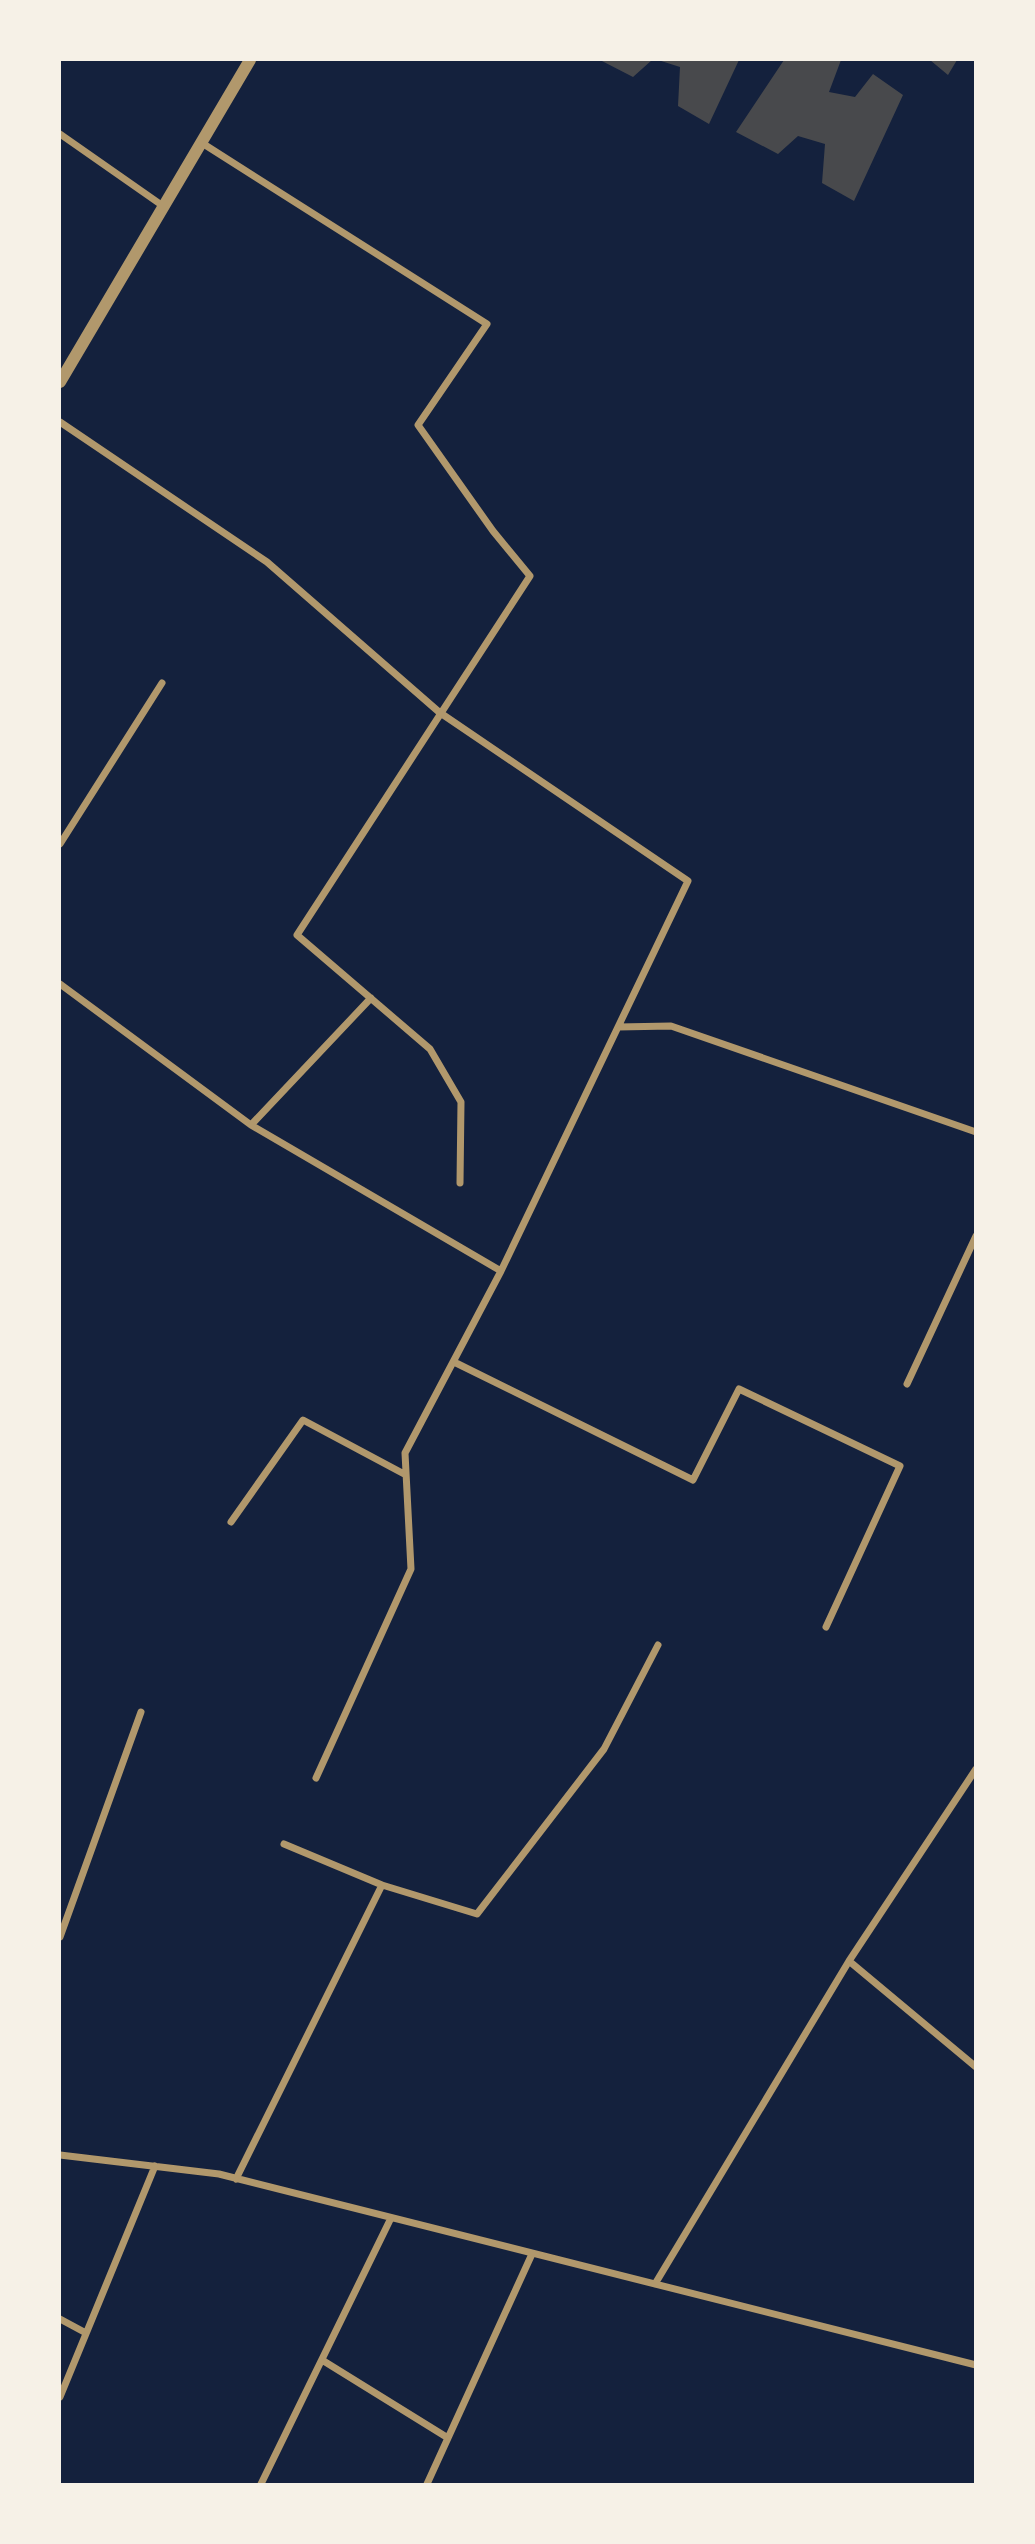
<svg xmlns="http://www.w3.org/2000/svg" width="1035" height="2544" font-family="'Work Sans',sans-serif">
  <rect width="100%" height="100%" fill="#14213d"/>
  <path fill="#48494c" d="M600,60H652L633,77Z
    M658,60H739L709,124L678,106L680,67Z
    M784,60H841L829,92L855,97L873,74L903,95L854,201L822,183L825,144L798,136L778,154L736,132Z
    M930,60H957L948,75Z"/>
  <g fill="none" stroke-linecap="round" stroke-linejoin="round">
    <path stroke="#b1986c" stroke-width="7" d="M60,134L163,206
      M202,143L487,324L418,425L493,531L530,576L297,935L430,1049L461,1102L460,1183
      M60,422L267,562L439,712L688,881L618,1027
      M60,844L162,683
      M60,984L251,1125L371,998
      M251,1125L501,1271
      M454,1362L693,1480L739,1389L900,1466L826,1627
      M907,1384L976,1236
      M231,1522L303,1420L406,1475
      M316,1778L411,1569L405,1453L501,1271L618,1027L671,1026L976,1132
      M284,1844L382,1885
      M60,1937L141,1712
      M849,1961L976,2067
      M60,2155L219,2174L976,2365
      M236,2179L382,1885L477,1914L604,1749L658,1645
      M655,2284L849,1961L976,1769
      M60,2319L86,2333
      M322,2360L448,2438L532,2254
      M60,2397L155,2166
      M261,2484L391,2218
      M427,2484L448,2438"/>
    <path stroke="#b1986c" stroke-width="12" d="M60,382L250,60"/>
  </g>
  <rect width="1035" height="2544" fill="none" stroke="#f6f1e7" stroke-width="122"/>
</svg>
